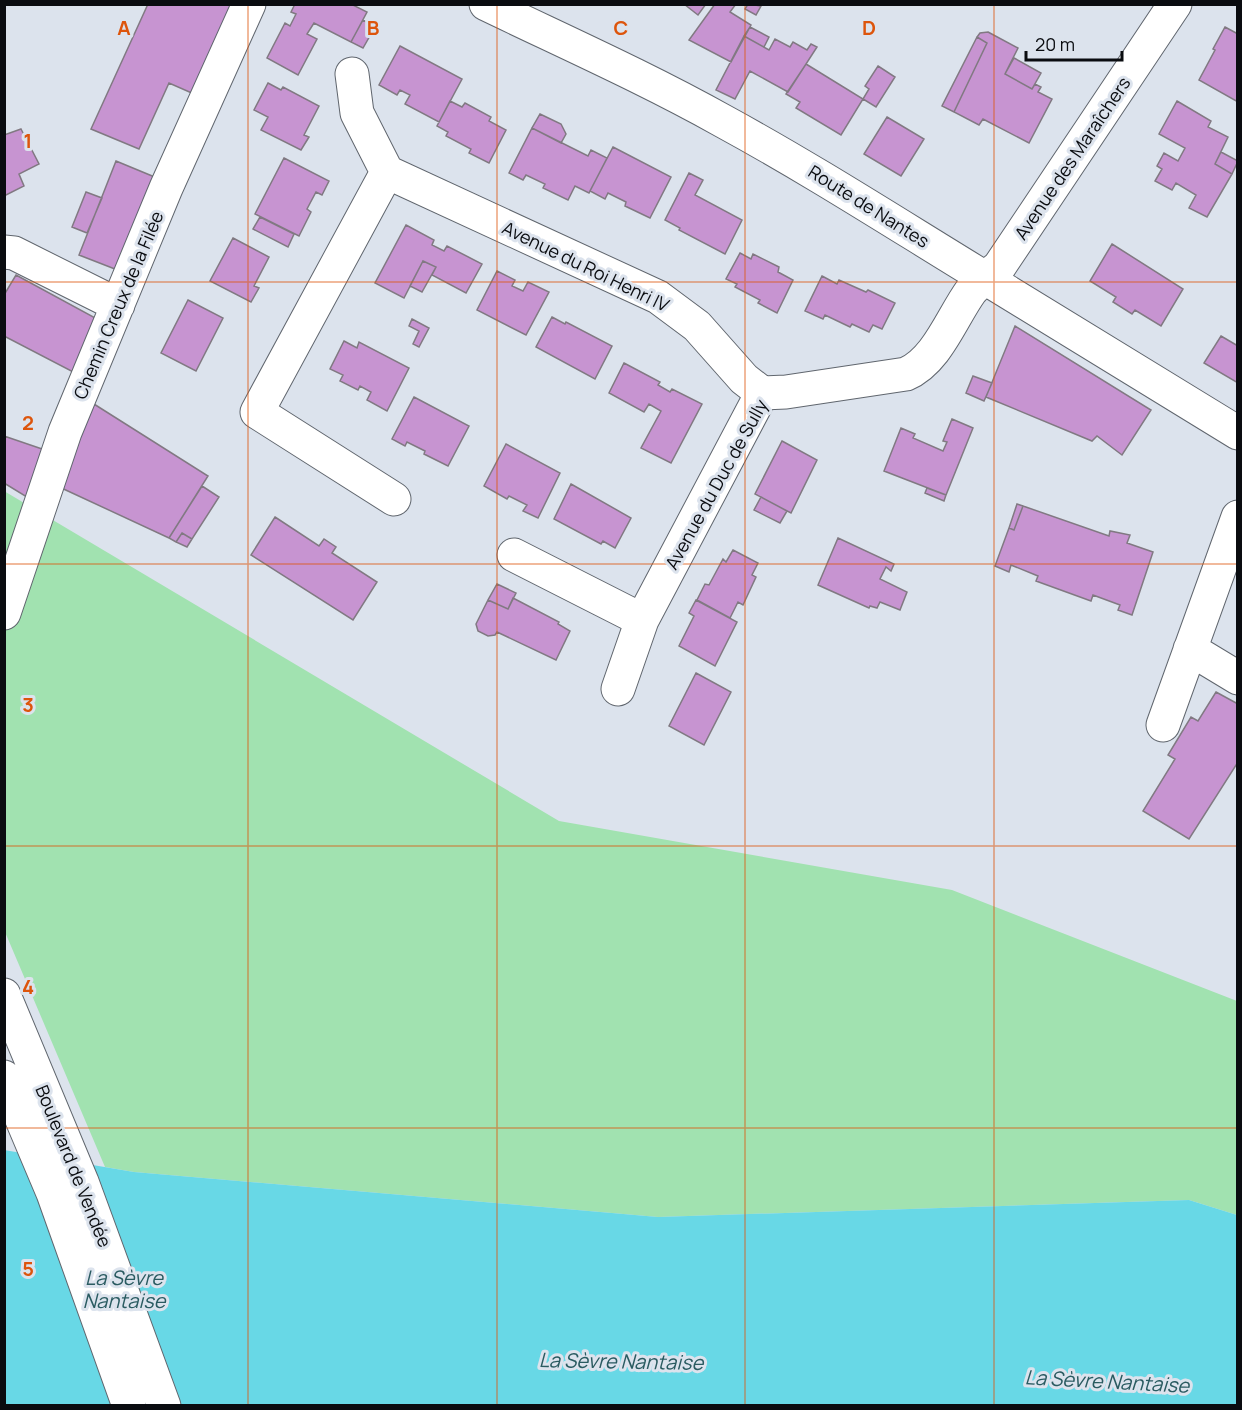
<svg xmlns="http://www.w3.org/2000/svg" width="1242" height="1410" font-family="Manrope,sans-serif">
  <rect width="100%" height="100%" fill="#dce3ed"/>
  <path fill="#a1e2b0" d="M4,491L559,821L952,890L1237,1001V1215L1189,1200L658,1217L134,1172L105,1167L5,932Z"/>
  <path fill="#68d8e6" d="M4,1150L134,1172L658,1217L1189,1200L1237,1215V1405H5Z"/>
  <path fill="#c794d1" stroke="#817982" stroke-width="1.5" d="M148,4H237L194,94L169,83L139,149L91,129Z
    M295,4H351L367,12L351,42L314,23L307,34L317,39L298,75L267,58L285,23L290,26L296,14L291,12Z
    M684,4H706L698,15Z
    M715,4H736L730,12L751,25L731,62L689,40Z
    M748,4L761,6L756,15L745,9Z
    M363,20L375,27L363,48L351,42Z
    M750,27L769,37L764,47L744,36Z
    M1225,27L1238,34V102L1199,80L1215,50L1213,49Z
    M988,32L1018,48L1005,74L1032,89L1035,84L1041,87L1038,92L1052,99L1029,143L983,119L979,125L954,112L987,43L977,37L980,33Z
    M744,36L769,50L775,39L790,47L793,42L807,50L811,44L817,47L788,92L750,71L735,99L716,90Z
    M977,37L987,43L954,112L942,106Z
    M400,46L462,79L439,122L405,104L410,95L400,90L397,95L379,85Z
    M1014,58L1041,73L1032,89L1005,74Z
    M806,64L863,99L841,135L796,108L800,102L786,94Z
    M878,66L895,77L876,107L863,99L869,89L865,86Z
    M268,83L281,90L283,87L319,106L304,135L309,137L301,150L261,130L268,117L254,110Z
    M450,101L462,107L465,103L491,117L489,121L506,130L489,163L469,153L471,149L446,136L448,132L437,126Z
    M1177,101L1211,121L1208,127L1228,137L1215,164L1232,174L1207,217L1189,208L1196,195L1176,183L1172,190L1155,181L1162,169L1157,166L1164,153L1178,161L1185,148L1159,134Z
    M540,114L561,124L566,134L561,143L532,128Z
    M887,117L924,139L901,176L864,154Z
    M532,128L588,156L591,150L607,158L589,193L575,186L568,200L543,188L545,184L526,175L523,180L509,173Z
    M21,129L39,164L19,174L24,186L4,196V135Z
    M613,147L671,177L650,218L625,206L626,202L608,193L605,199L590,191Z
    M1221,152L1238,161L1232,174L1215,164Z
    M284,158L329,181L322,195L316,192L307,209L311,212L299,236L255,214Z
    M116,161L157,178L120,271L79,255Z
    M689,173L703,180L695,195L742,220L725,254L679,230L680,228L665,220Z
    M86,192L102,198L87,233L72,227Z
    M260,217L294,234L288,247L253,229Z
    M406,225L434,240L432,245L444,251L447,246L482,264L466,293L432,275L436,267L423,261L404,298L375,283Z
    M233,238L269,257L254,286L259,288L251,302L210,281Z
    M1112,244L1183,289L1161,326L1135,310L1132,314L1113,302L1116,297L1090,281Z
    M740,253L751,259L753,254L779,267L778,272L793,280L777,313L758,303L760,300L735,287L737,284L726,279Z
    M423,261L436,267L422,292L410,286Z
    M497,271L515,280L512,286L523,291L528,282L549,292L526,335L477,310Z
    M16,275L99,320L77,374L4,336V295Z
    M822,276L837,284L839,280L866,292L868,290L895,303L882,329L873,325L869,332L852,324L850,327L825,315L823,319L805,311Z
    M188,300L223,318L196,371L161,353Z
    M552,317L565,324L566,322L612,346L595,379L536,347Z
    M412,319L429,328L419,347L413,344L419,331L409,326Z
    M1015,326L1151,410L1122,455L1097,436L1092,441L986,397Z
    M1221,336L1238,346V383L1204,363Z
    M344,341L357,348L359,342L409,368L387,411L367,400L371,392L360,386L358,390L340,381L343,375L330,369Z
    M624,363L660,382L658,385L670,392L672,389L702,404L671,463L641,448L661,411L649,404L644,412L609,393Z
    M973,376L992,383L984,401L966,393Z
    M414,397L469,426L448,466L424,454L425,451L407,442L405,446L392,439Z
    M86,399L208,476L169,538L55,485Z
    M952,419L973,428L946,495L884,471L901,428L915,434L913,438L943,451L947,442L943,441Z
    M4,436L48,451L30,499L4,483Z
    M782,441L817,460L791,513L755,494Z
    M506,444L560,473L538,518L523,511L527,505L509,496L507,499L484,486Z
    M571,484L631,518L615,548L603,541L601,544L554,519Z
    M202,486L219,497L192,539L182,533L176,542L169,538Z
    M927,488L946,495L944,501L925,493Z
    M761,497L787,511L780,523L754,510Z
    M1017,504L1023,506L1014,530L1009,528Z
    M1023,506L1109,536L1110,531L1130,535L1127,543L1153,552L1132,615L1118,610L1120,605L1093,595L1091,601L1036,581L1038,576L1011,565L1009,572L995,566L1009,528L1014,530Z
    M275,517L319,546L324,539L336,547L332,553L377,582L353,620L251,555Z
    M182,533L192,539L187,547L176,542Z
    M838,538L894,564L891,571L886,567L880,579L907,592L900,610L880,602L877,608L870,606L869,608L818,585Z
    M733,550L758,563L752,575L756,577L743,605L738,602L730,618L697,600L705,584L709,585L723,559L726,562Z
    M497,584L516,593L508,609L488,600Z
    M513,598L559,622L558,624L570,631L556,660L497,632L495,635L488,636L478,631L476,624L488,600L508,609Z
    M696,600L737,622L715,666L679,646L694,616L689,613Z
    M696,673L731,692L704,745L669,726Z
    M1216,692L1238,704V762L1189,839L1143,811L1175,759L1168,755L1191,717L1198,721Z"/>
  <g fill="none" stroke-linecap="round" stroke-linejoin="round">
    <defs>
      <path id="minor" d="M352,74L357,113L387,172L658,297L697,326L744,379L762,393
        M387,172L257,412L394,499
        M4,252L14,253L118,305
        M514,555L642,620
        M4,613L65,432L166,188L249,4
        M1190,649L1238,678
        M618,689L642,620L762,393L786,392L906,374C937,361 952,317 971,291C975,286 980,282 985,278L1238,433
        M1163,725L1238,517"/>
      <path id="major" d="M486,4C565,42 646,78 723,121C813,170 898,225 985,278L999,267L1175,4"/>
      <path id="highway" d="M4,995L82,1182L164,1406
        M4,1077L53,1193L129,1406"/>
    </defs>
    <use href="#minor" stroke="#60666e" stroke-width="35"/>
    <use href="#major" stroke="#60666e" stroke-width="35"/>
    <use href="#highway" stroke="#60666e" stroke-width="35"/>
    <use href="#minor" stroke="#fff" stroke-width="33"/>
    <use href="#major" stroke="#fff" stroke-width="33"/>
    <use href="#highway" stroke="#fff" stroke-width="33"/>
  </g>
  <path fill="none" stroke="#dd550c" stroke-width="1.5" stroke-opacity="0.55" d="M248,4V1406M497,4V1406M745,4V1406M994,4V1406M4,282H1238M4,564H1238M4,846H1238M4,1128H1238"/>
  <g text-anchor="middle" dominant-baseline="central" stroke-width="6" stroke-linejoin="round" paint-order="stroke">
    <g font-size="18" fill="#0a0c10" stroke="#dce3ed">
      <text transform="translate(1072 158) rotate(-56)">Avenue des Maraîchers</text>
      <text transform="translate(869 206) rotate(32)">Route de Nantes</text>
      <text transform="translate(586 266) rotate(26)">Avenue du Roi Henri IV</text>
      <text transform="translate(118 305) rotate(-67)">Chemin Creux de la Filée</text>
      <text transform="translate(716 484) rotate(-61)">Avenue du Duc de Sully</text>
      <text transform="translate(74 1166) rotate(68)">Boulevard de Vendée</text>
    </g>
    <g font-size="20" font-style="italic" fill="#2a5b61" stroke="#dce3ed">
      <text x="124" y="1277">La Sèvre<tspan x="124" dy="23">Nantaise</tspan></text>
      <text transform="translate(621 1361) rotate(1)">La Sèvre Nantaise</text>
      <text transform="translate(1107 1381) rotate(3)">La Sèvre Nantaise</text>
    </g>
  </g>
  <g font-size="20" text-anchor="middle" font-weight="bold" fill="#dd550c" stroke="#dce3ed" stroke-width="6" stroke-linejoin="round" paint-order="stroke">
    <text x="124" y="35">A</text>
    <text x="373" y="35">B</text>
    <text x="621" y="35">C</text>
    <text x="869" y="35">D</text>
    <text x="28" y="148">1</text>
    <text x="28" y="430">2</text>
    <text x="28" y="712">3</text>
    <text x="28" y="994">4</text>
    <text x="28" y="1276">5</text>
  </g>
  <rect width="1242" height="1410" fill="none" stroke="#0a0c10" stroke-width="12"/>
  <path d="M1026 51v9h96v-9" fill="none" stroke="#0a0c10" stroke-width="3"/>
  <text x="1035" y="51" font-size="18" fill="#0a0c10" stroke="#dce3ed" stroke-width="4.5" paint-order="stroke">20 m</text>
</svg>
